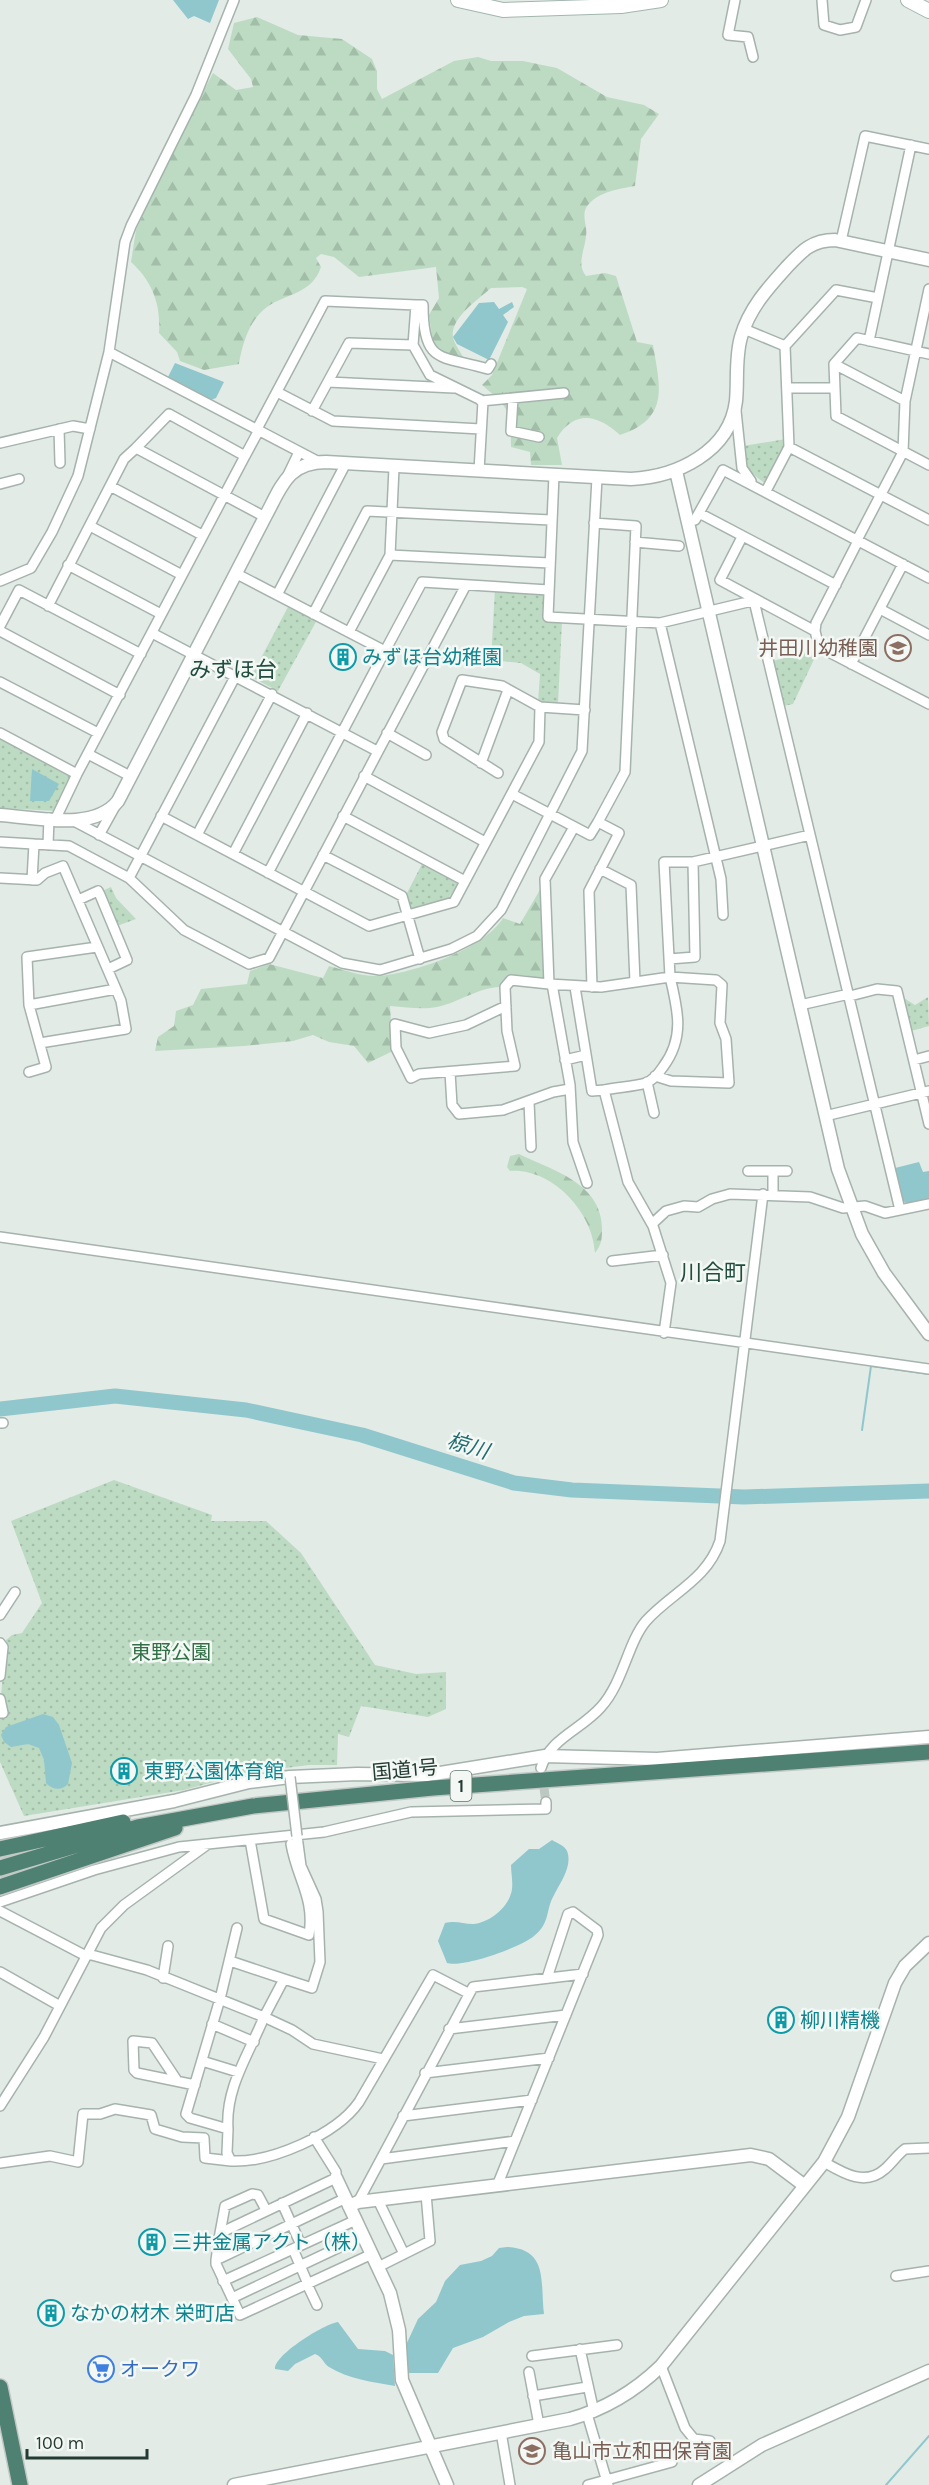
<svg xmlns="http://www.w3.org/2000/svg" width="929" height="2485" font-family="Karla,'Noto Sans JP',sans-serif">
  <defs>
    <pattern id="forest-firs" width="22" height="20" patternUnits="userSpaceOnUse" patternTransform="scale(1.5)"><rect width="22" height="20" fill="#bddbc3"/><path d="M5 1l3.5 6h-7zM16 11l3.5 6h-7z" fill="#a2bda8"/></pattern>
    <pattern id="park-dots" width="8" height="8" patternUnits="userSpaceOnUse" patternTransform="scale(1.5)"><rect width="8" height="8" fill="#bddbc3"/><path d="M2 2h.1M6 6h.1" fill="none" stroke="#a2bda8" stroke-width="1.8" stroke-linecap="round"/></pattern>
  </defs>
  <rect width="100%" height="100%" fill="#e3ebe7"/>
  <path fill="url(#forest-firs)" d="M257,17L298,35L342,39L372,59L377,71V89L382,99L454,61L478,57L491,61H523L557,68L607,97L644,105L659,114L641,139L635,186C619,189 600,191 588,205C580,215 588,225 586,236C585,250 576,264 586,276L605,273L616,276L637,342L653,345C660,387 670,418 620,435C598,415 575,409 557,438L562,465H531L530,452L511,447C510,409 511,410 482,385L492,375L527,289L522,287L491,288C479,299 456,314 453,331C451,340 459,349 463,357L442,355L433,344L429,315L439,298L436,267L359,277L334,257L321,254L316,258L321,267C312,294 287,293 267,307C250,319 242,344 239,364L204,370L180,361L177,352L159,333C161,304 152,281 131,262L136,230L183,130L213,73L236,90L253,87L251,79L228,49L234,23Z
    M541,888L546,976L543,980L524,975L508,977L500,987C477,988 460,1002 437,1007C422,1010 406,1007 390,1006L393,1051L368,1063L354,1046L329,1042L313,1035L293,1041L244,1046L155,1051L158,1037L174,1026L176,1011L193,1005L201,989L247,984L250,971L269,964L323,978L329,966C345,970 363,977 379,976C414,973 484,949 503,918L520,924Z
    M519,1154C552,1170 601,1183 602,1227C602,1239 602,1244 595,1253C593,1212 552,1168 510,1171L507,1167L510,1156Z"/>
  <path fill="url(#park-dots)" d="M786,439L787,446L766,484C749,472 745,467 743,446Z
    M495,589L540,592L545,597V620L562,621L558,704L538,703L540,674L521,663L491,660Z
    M289,605L317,620L278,691L251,677Z
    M814,650L817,653L793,704L783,706L773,661Z
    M0,738L74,777L56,811L0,808Z
    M423,862L456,881L458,885L448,899L413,910L407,907L405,897Z
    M111,887L116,898L136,919L117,926L102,891Z
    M928,997L929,1026L911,1031L904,998L915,1005Z
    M114,1480L212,1515L211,1521H266L301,1553L375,1665L416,1674L446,1672V1709L428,1717L361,1706L349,1737L338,1734L337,1765H309L247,1773L184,1790L24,1816L0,1762V1707L6,1640L12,1635L22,1633L42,1603L11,1521Z"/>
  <path fill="#8fc7cc" d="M173,0H219L210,23L194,16L188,19Z
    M494,302L499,309L512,302L514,307L503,315L508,322L489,360L457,344L453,337L479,303Z
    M175,363L224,382L216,398L211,400L168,377Z
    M32,769L59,784L49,801H30Z
    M919,1162L923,1172L929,1171V1200L908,1204L903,1201L895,1168Z
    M43,1714L53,1717L59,1725L72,1763L68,1784C62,1791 52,1790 46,1783L44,1760L39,1748L28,1744L11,1747L4,1742L1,1735L6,1727Z
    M552,1840C557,1843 565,1846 567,1851C573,1866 560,1883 554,1895C545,1911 551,1922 534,1936C521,1947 463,1968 447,1963L438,1941L445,1923C456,1920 463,1924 473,1924C490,1923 510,1906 512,1889C513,1881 511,1873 511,1865L529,1849H539Z
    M507,2247C549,2249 540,2283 544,2314L524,2316L509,2322L483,2337L453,2348L438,2373H406V2345L418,2319L436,2302L445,2281L460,2265L481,2261L492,2256L499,2248Z
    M338,2322L358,2349L385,2351L393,2355L395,2386C373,2382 348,2379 329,2367C323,2363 323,2357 315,2354L295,2364L288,2371L275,2369C274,2355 324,2324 338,2322Z"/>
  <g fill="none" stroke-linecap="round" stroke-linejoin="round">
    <path stroke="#8fc7cc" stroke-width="2" d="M862,1430L871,1366L929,1374
      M886,2485L929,2436"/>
    <path stroke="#8fc7cc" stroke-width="15" d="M0,1409L115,1396L246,1410L362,1435L514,1483L572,1490L744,1497L929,1491"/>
    <path stroke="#bdc8c3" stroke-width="9" stroke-dasharray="9 4.5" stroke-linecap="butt" d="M542,1775L546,1802"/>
    <defs>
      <path id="minor" d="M234,0L196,95L131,226L125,242L109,352L319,462
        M735,0L728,35L748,37L753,57
        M822,0L824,25L840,30L856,27L866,0
        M841,241L865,136L929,149
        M416,305H423C423,366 442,355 488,369L491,364
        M744,329L785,346
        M869,341L911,145
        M929,354L857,338L834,364L836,416L929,465
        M834,364L905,401
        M328,382L454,388
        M787,388H835
        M277,392L333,421L481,429
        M513,398L511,431L539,437
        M481,401L564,393
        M312,411L349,343L413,345
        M736,411L742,468L751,481
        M59,429L60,463
        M257,429L325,301L416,305L413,345L430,375L483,401L479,471
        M0,443L73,426L90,429
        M789,447L929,520
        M245,456L259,430
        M554,475L548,617L660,623L756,600
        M287,477L299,452
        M0,484L19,479
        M110,486L202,535
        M766,491L789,447L785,346L836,290L878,298
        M699,513L836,585
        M695,520L723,470L929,578
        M594,523L636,526L625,772L598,822
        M90,526L182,575
        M742,537L720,580L815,631L819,647L929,704
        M857,540L903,452L905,401L929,289
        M635,542L679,546
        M390,555L550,563
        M68,565L161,614
        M235,573L385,651L422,582L549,590
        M0,581L31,568L52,532L78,476L109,352
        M277,595L345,465
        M754,601L900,1210
        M48,606L124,459L136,448L265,517
        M880,609L929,635
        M313,614L367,511L551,520
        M660,623L721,879L723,915
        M0,626L19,590L141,654
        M0,631L120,695
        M815,631L816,623L858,541
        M349,632L390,555L394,468
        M152,633L377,751
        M851,664L903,564
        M0,682L98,733
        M0,733L77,774L245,456L169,414L136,448
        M387,733L426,755
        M88,754L130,776
        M481,763L508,690
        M498,773L444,739L442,732L462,680L502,686L540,707
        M364,776L485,842
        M512,794L590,835L598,822L619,833L589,891L592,987
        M161,816L369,926L454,902L539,742L540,707L585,710
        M343,816L465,881
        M56,818L77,774
        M72,820L342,963L380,970L451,949L477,936L501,910L582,751L597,478
        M574,827L545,879L549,984L601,987L670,977L664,862H693L810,835
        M99,835L114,808
        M197,835L272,694
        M0,842L34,844
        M48,845L49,818
        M233,854L307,713
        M323,855L402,896L420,959
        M600,869L631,885L635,982
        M268,873L385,651
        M0,878L37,880L45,873L63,866L116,989L29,1005L46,1067L29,1072
        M129,878L184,930L249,964L269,958L466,585
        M32,880L34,844L69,846L129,878L236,675
        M78,900L98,891L100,895L127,960L108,969
        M669,959L695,957L693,862
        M552,984L570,1085L573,1142L587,1183
        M575,987L592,1091L604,1090L628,1182L653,1226L671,1283L664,1333
        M850,996L877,989L897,991L929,1124
        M29,1005L27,957L97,947
        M800,1005L849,994
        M506,1006L466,1025L429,1033L395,1024L396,1048L411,1078L419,1074L515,1066L507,1031L505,987L511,980L549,984
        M40,1043L126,1029L121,1001L116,989
        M565,1060L586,1055
        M914,1060L929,1056
        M450,1072L452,1105L459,1114L503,1110L553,1092L570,1089
        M647,1082L654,1113
        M604,1090C617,1087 633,1087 646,1083C653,1080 659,1073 663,1067C685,1038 678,1010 670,977L716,980L722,985L720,1023L726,1039L729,1083L671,1081L655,1076
        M529,1102L531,1147
        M825,1116L929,1091
        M748,1171H787
        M773,1194V1171
        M652,1224L666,1211L684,1206L698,1207L712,1199L730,1194L810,1197L843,1208L865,1206L885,1213L929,1204
        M0,1237L929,1369
        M612,1261L663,1255
        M0,1423H3
        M0,1615L15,1592
        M0,1643L3,1647L0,1676
        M0,1699L3,1713H0
        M541,1768C550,1738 581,1730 601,1707C623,1683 628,1642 646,1621C671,1593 707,1580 720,1541L763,1194
        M250,1840L264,1919L309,1935C315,1898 297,1879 291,1844
        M0,1902L94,1870L179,1847L324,1832L411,1812L546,1809V1802
        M0,1911L86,1956
        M237,1928L220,1999L186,2114L190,2118L228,2129C225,2088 249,2054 264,2017L292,2030L313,2044L383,2059
        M88,1954L147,1970L264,2017L284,1979L312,1988L320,1962L318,1912L316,1899L301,1866L297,1836
        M230,1961L284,1979
        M0,1972L60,2006
        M163,1978L168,1946
        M212,2024L254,2042
        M449,2029L566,2015
        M202,2061L238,2072
        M425,2073L549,2058
        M176,2079L152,2043L133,2041L134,2070L137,2073L195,2085
        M0,2106L44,2037L101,1928L124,1905L208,1844
        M403,2116L532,2100
        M228,2129L227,2153L231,2161C270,2163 336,2135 359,2102L433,1975L468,1993
        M381,2159L515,2141
        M824,2162C843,2173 865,2187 885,2169C892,2163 897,2155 905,2149L929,2148
        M0,2163L50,2156L78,2162L83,2114H100L115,2109L151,2115L155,2129L182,2137L204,2138L205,2158L231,2161
        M497,2186L598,1935L597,1930L573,1912L568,1914L547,1978
        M346,2198L216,2260V2264L240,2315L372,2254
        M378,2200L404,2254
        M358,2202L473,1987L583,1974
        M282,2203L301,2245
        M220,2233L225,2206L252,2194L258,2195L266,2210
        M293,2249L308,2284
        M216,2260L220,2233L336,2178V2172L314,2137
        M378,2267L430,2241L426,2194
        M896,2276L929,2271
        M223,2281L356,2220
        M307,2284L317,2305
        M232,2298L363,2236
        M580,2349L594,2412
        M532,2356L617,2345
        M661,2366L685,2428L694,2439L710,2441
        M529,2372L539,2425
        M533,2396L587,2387
        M587,2414L608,2485
        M501,2432L510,2485
        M588,2485L672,2462"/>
      <path id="tertiary" d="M676,471L838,1169L862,1234L884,1273L929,1334
        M0,815C35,817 94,832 118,801L265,517C281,488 287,462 326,462L631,479C676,477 730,452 736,401C738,380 735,358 741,337C749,309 767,289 786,268C801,252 811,240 835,240L929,260
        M0,1833L174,1801L249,1782L290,1777L357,1774L428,1775L545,1756L657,1759L929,1737
        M336,2178L390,2293L399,2330L402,2380L447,2485
        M349,2206L358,2202L751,2155L769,2159L805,2186
        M234,2485L570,2419C606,2409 634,2392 661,2366L824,2162L848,2117L895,1983L905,1966L929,1943
        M699,2485L762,2445L929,2371"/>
      <path id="secondary" d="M458,0L503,10L621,6L661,0
        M908,0L929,11"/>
      <path id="trunk" d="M0,1849L123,1822
        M0,1868L138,1827L253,1806L433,1788L929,1752
        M0,1887L175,1828
        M0,2387L20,2485"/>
    </defs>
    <use href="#minor" stroke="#a6b3ad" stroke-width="12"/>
    <use href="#tertiary" stroke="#a6b3ad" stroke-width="15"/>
    <use href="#secondary" stroke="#a2b6ae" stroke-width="16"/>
    <use href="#trunk" stroke="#c2c8c6" stroke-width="18"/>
    <use href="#minor" stroke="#fff" stroke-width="9"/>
    <use href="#tertiary" stroke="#fff" stroke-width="12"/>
    <use href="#secondary" stroke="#fff" stroke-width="14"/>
    <use href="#trunk" stroke="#4e8171" stroke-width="15"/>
    <defs>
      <path id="minor-bridge" d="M290,1777L297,1836"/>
    </defs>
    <use href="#minor-bridge" stroke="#a6b3ad" stroke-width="12" stroke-linecap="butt"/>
    <use href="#minor-bridge" stroke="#fff" stroke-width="9"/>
  </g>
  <defs>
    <symbol id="school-ring" viewBox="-11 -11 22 22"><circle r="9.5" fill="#f3f8f5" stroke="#8d6e63" stroke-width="1.5"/><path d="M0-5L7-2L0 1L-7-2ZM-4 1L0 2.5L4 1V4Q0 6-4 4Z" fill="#8d6e63"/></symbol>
    <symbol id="building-ring" viewBox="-11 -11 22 22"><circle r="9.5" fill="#f3f8f5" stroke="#0f9aa8" stroke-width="1.5"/><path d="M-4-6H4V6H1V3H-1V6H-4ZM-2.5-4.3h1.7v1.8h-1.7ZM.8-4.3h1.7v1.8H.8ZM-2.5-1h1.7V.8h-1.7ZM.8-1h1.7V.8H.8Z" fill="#0f9aa8"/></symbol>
    <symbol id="supermarket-ring" viewBox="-11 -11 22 22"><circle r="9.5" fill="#f3f8f5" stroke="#3f7fe0" stroke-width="1.5"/><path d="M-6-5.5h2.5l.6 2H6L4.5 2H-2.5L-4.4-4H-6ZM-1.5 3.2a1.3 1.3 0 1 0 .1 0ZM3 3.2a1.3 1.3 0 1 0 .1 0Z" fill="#3f7fe0"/></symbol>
  </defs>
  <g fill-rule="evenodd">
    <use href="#school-ring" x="883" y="633" width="30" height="30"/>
    <use href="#building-ring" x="328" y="642" width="30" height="30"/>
    <use href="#building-ring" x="109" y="1756" width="30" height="30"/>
    <use href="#building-ring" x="766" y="2005" width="30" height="30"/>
    <use href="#building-ring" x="137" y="2227" width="30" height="30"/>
    <use href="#building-ring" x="36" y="2298" width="30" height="30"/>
    <use href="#supermarket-ring" x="86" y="2354" width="30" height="30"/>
    <use href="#school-ring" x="517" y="2436" width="30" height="30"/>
  </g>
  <g text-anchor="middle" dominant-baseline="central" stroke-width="5" stroke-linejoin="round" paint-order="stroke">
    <rect fill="#f3f8f5" stroke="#62746d" stroke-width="1.5" x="450.5" y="1771" width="21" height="30" rx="4.5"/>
    <g font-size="18" font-weight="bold" fill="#243b33">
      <text x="461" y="1786">1</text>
    </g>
    <g font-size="20" fill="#785e54" stroke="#f3f8f5" text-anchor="end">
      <text x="878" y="648">井田川幼稚園</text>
      <text x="552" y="2451" text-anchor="start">亀山市立和田保育園</text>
    </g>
    <g font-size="20" fill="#0d838f" stroke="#f3f8f5" text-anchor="start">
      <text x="362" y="657">みずほ台幼稚園</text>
      <text x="144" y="1771">東野公園体育館</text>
      <text x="800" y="2020">柳川精機</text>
      <text x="172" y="2242">三井金属アクト（株）</text>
      <text x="70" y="2313">なかの材木 栄町店</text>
    </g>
    <g font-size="20" fill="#316f44" stroke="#f3f8f5">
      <text x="171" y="1652">東野公園</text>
    </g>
    <g font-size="20" fill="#243b33" stroke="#f3f8f5">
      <text transform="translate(405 1770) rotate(-5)">国道1号</text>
    </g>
    <g font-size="20" fill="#366cbe" stroke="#f3f8f5" text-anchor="start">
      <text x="120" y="2369">オークワ</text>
    </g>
    <g font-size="21" font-style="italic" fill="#236b72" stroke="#f3f8f5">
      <text transform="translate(468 1446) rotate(17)">椋川</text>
    </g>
    <g font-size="22" fill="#214c3e" stroke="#f3f8f5">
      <text x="233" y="670">みずほ台</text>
      <text x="713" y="1273">川合町</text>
    </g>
  </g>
  <path d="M27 2449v9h120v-9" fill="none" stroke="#243b33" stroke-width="3"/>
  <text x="36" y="2449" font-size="18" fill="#243b33" stroke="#f3f8f5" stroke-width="4.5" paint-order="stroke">100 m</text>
</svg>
